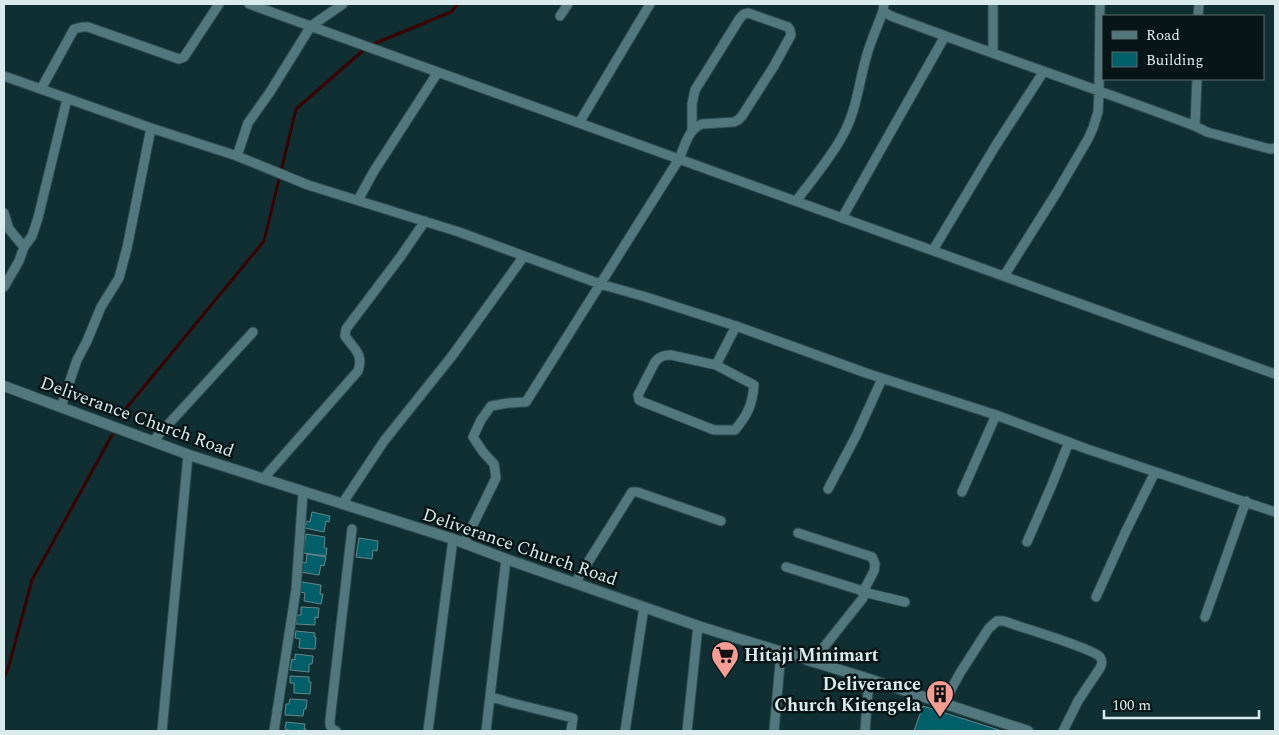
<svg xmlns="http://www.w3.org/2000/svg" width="1279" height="735" font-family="Spectral,serif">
  <rect width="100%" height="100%" fill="#0f2f33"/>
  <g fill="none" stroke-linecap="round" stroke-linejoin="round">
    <path stroke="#3c0001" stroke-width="3" d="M371,45L451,12L458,4
      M119,417L264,241L296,109L366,48
      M4,678L8,669L32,580L112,435"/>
  </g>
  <path fill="#005f68" stroke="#67888c" d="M312,512L330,516L329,522L326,521L324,532L305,528L307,521L310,522Z
    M306,534L325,537L324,548H327L326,556L303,553Z
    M359,538L378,541L377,551L373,550L372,559L356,557Z
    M307,554L326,557L324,566L321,565L319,575L300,572L302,562L306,563Z
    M302,582L321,585L320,594H323L321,604L304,601L305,593L300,592Z
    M301,607L319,608L318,618L315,617V625L296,624L297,615H301Z
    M296,631L315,633L314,637H316L315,649L299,648L300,639L295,638Z
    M295,654L313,656L312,664H309V672L290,670L292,659L295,660Z
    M290,676L309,677V682H311L310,694L294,693V683H290Z
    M290,699L307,700L306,709H304L303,716L285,715L286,704H289Z
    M923,706L1002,731H914Z
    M286,722L305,724L304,729H306V731H289V730L285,729Z"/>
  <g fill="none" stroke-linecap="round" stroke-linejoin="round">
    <defs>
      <path id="minor" d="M249,4L1275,374
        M883,11L891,16C992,54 1094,88 1195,126L1207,132L1270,149L1275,148
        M560,16L568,4
        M1198,16L1199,4
        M993,53V4
        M4,76L151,128L237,156L308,185L459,232L600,284L646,297L736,326L866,373L996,415L1087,449L1275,512
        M41,89L74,29L82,27H88L179,59L184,57L186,54L219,4
        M579,123L650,4
        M1195,126L1197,79
        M237,156L248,123L270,92L311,26L343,4
        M358,200L374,171L438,72
        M796,201C812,180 830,159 843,135C856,112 859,83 866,58C870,42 878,26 883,11L884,4
        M4,213L9,229L24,247L19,261L4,287
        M842,218L945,36
        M24,247L32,236L38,218L67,99
        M933,250L996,145L1044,71
        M1004,276L1057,192L1088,139L1093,128L1098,112L1099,90L1100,4
        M716,365L671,355C664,355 660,356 655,362L638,395L639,400L643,402L714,430H735C748,414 752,406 754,385L716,365L736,326
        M61,407L77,360L87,341L101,307L119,278L127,248L151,128
        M153,441L253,332
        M263,479L358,371C364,354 354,349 345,336L346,329L401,256L425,221
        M828,489L856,436L882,379
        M962,492L996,415
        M342,504L384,441L452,356L524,256
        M798,533L872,557L875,564L874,571L863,592L905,602
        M1027,542L1051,487L1069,442
        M464,543L496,478L494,464L483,452L473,437L481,420L491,406L508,403L526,402L679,159C685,146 688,129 702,124L734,122L738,120L742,116L774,66L791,35L790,30L788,27L748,13L744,14L740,18L695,90L692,104V131
        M786,567L860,590C863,593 864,594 863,598L812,662
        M575,583L632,492H637L721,521
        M1096,597L1125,533L1155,472
        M1205,617L1246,501
        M491,697L512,703L573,718L571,731
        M943,704L960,673L989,628L997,621H1004C1019,627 1092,648 1100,657C1103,661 1102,664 1100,668L1078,701L1063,731
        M162,731L188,455
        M274,731L296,590L303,492
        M336,731L332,729L330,725V720L352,529
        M428,731L453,539
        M486,731L506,559
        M625,731L644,607
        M687,731L698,626
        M774,731L781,652
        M865,731L869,679"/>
      <path id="tertiary" d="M4,386L192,456L453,539L506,559L698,626L869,679L1028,731"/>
    </defs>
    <use href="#minor" stroke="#2f4d51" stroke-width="11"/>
    <use href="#tertiary" stroke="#2f4d51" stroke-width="12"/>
    <use href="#minor" stroke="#52777c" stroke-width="9"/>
    <use href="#tertiary" stroke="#52777c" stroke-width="10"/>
  </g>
  <defs>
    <symbol id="supermarket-pin" viewBox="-11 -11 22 30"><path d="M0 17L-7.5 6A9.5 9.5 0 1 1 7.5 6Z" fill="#f59c93" stroke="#081517"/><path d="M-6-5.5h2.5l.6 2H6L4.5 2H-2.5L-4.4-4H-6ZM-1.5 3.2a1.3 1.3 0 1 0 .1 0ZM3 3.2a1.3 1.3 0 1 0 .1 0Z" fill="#111"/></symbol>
    <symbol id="building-pin" viewBox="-11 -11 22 30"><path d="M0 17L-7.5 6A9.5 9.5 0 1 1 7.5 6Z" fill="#f59c93" stroke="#081517"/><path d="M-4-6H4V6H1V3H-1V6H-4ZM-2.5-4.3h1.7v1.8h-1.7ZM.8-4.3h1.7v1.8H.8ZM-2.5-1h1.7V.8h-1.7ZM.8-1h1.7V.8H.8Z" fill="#111"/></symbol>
  </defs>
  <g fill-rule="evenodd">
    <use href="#supermarket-pin" x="709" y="639" width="32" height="43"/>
    <use href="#building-pin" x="924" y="678" width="32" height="43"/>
  </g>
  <g text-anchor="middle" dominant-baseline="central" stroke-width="5" stroke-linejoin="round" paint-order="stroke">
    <g font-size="18" fill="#d9ebed" stroke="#081517">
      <text transform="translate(137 417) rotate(20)">Deliverance Church Road</text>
      <text transform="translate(520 547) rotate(19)">Deliverance Church Road</text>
    </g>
    <g font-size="18" font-weight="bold" fill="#d9ebed" stroke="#081517" text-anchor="start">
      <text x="744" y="655">Hitaji Minimart</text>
      <text x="921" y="684" text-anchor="end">Deliverance<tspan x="921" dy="21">Church Kitengela</tspan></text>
    </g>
  </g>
  <rect width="1279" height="735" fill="none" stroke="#d9ebed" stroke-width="10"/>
  <rect x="1102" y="15" width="162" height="65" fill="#081517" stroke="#5c6b6d"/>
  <rect x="1112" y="31" width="25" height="8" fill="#52777c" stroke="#5c6b6d"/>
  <text x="1146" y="40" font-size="15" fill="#d9ebed">Road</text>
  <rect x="1112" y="52" width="25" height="15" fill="#005f68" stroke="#5c6b6d"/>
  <text x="1146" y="65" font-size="15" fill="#d9ebed">Building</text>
  <path d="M1104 710v8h155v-8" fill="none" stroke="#d9ebed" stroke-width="2.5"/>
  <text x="1112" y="710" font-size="15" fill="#d9ebed" stroke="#081517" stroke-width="4" paint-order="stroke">100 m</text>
</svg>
